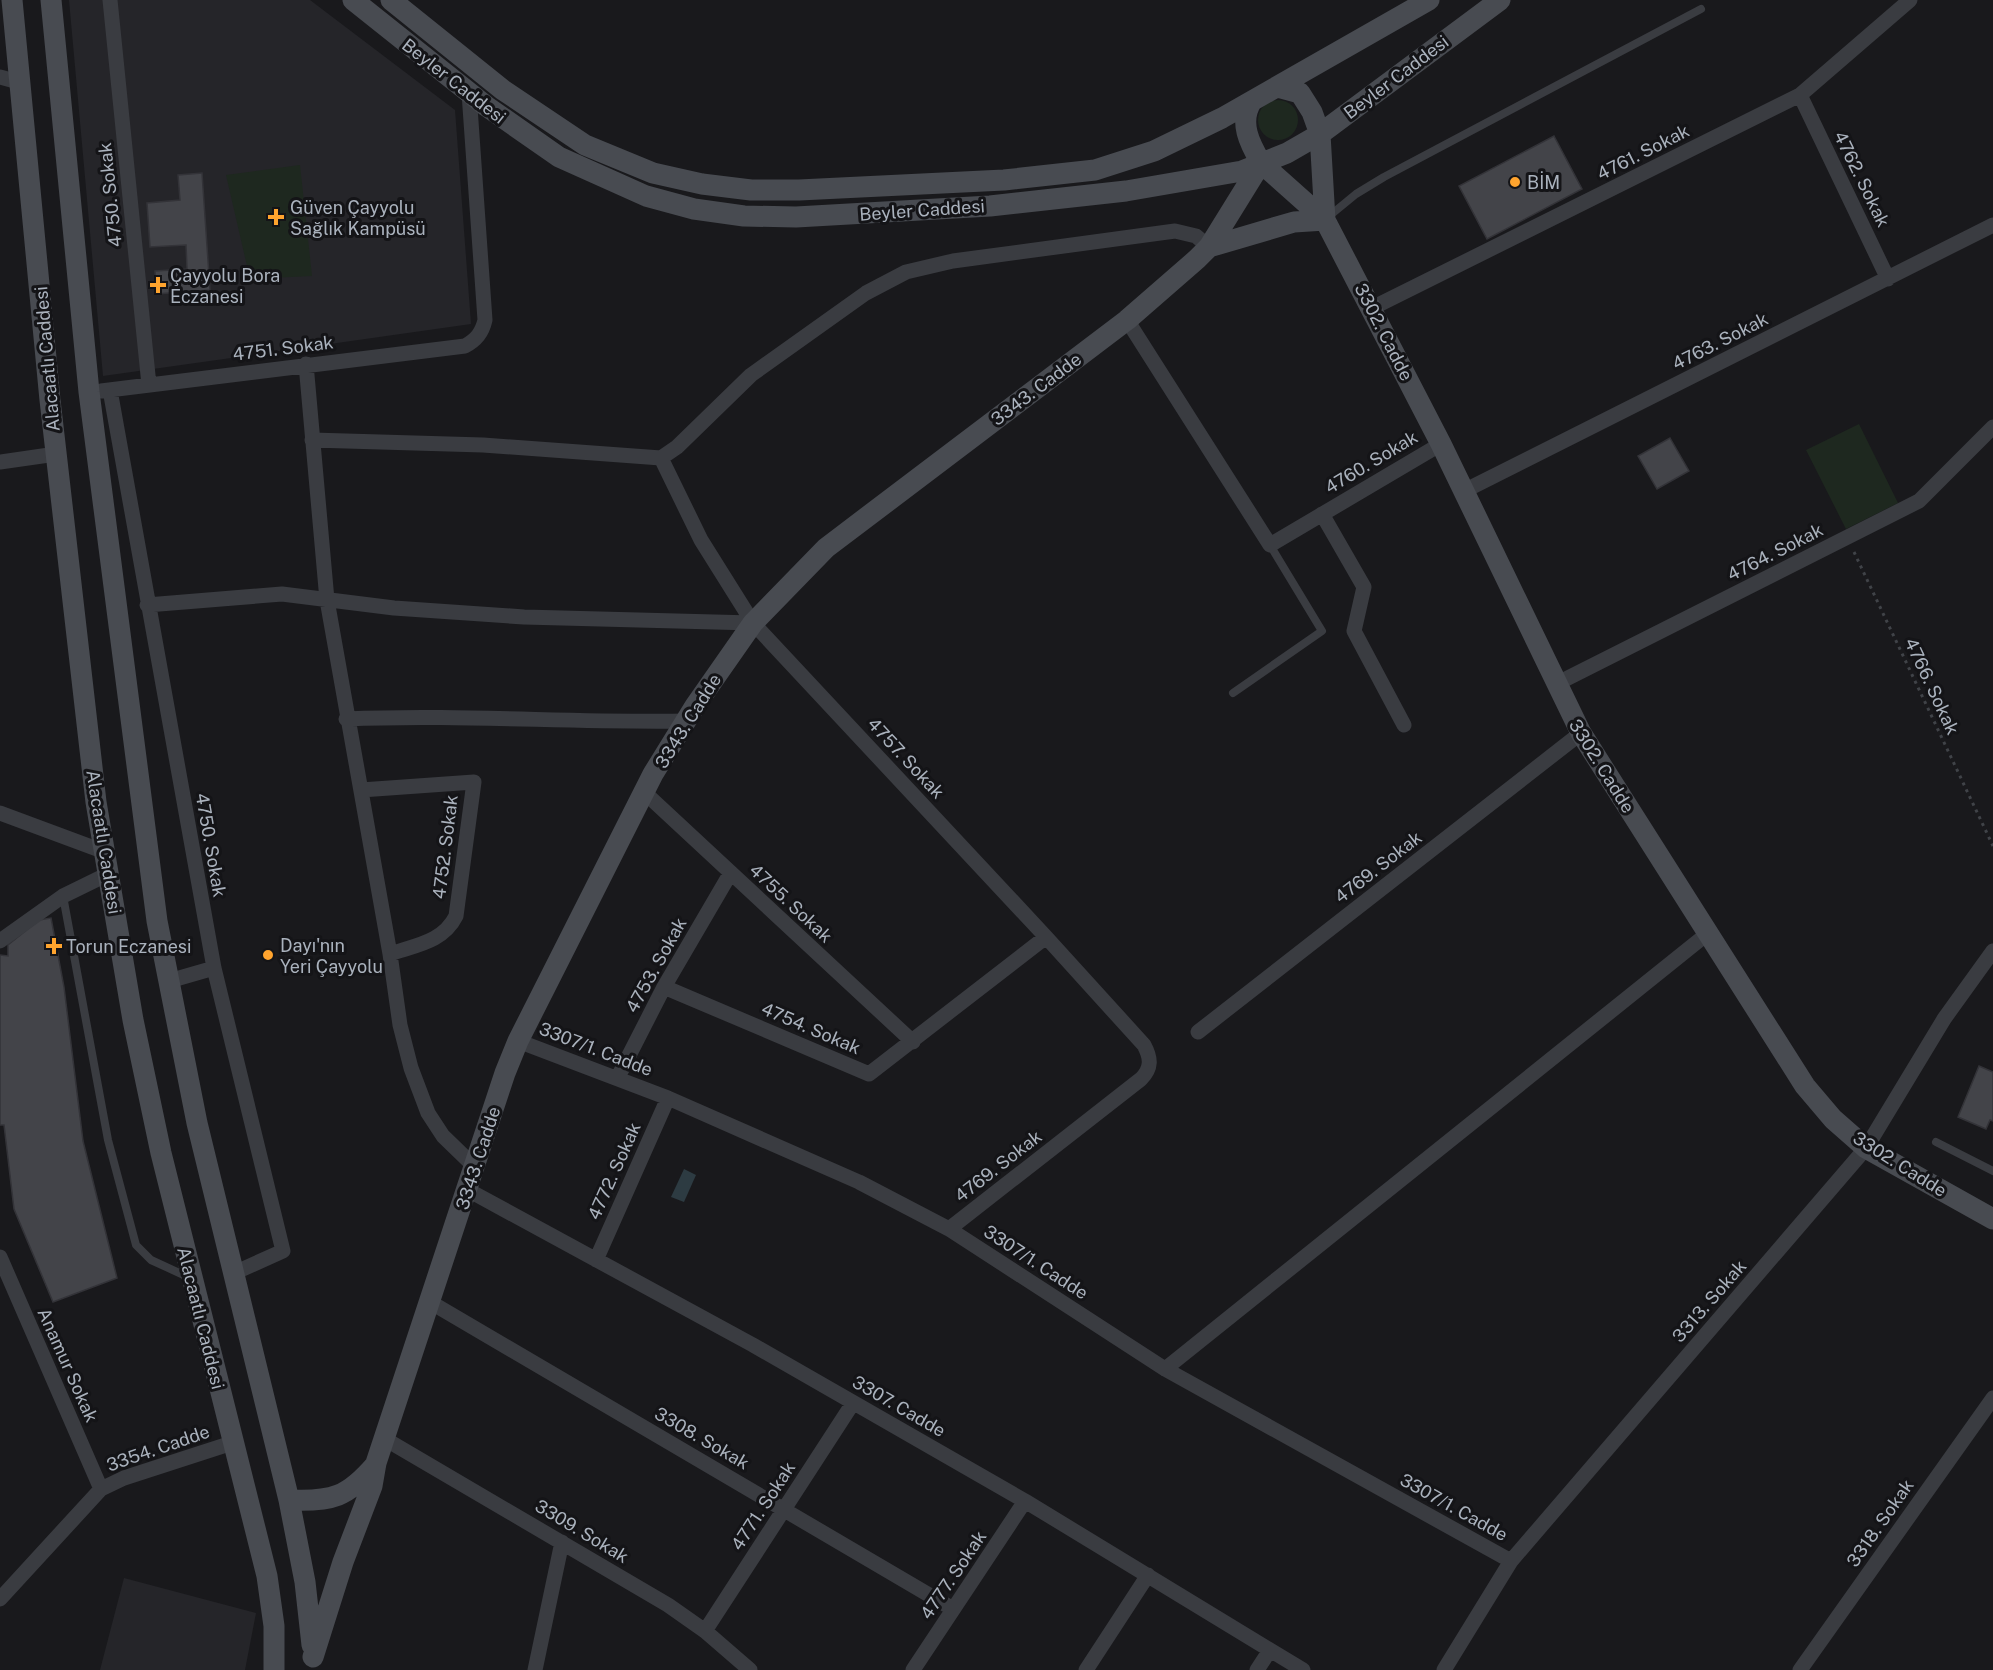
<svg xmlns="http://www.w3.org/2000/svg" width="1993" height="1670" font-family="'Public Sans',sans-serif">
  <rect width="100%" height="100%" fill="#19191c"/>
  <path fill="#252529" d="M69,0H310L455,110L471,324L103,376Z
    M124,1578L256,1613L245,1670H100Z"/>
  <path fill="#1e281f" d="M1258 120a20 20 0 1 1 40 0a20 20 0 1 1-40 0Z
    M300,165L312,276L250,279L226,175Z
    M1859,424L1898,503L1846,529L1806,450Z"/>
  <path fill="#2d3b42" d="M684,1169L696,1175L684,1202L671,1197Z"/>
  <path fill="#434449" stroke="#333338" stroke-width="1.5" d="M1554,136L1582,189L1487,239L1459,186Z
    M202,173L210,290L156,294L155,271L187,269L186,245L150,247L147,203L180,200L178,175Z
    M1670,438L1689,471L1657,489L1638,456Z
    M51,918L64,987L83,1141L117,1278L53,1302L14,1209L4,1125H0V955L8,956V945L39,920Z
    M1979,1066L1993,1072V1121L1990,1120L1986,1129L1958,1117Z"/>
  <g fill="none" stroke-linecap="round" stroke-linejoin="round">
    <path stroke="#404348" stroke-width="3" stroke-dasharray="3 4.5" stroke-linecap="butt" d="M1854,552L1993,846"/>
    <path stroke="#3a3c41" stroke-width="8" d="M1328,217L1356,194L1384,177L1701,9
      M1233,693L1322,631L1270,545
      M63,896L108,1140L136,1245L151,1260L188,1277
      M1936,1142L1993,1171"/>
    <path stroke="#3a3c41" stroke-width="15" d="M110,0L149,385
      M0,77L22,83
      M1800,95L1888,279
      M1372,308L1800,95L1910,0
      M1127,320L1270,545L1441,444
      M306,364L327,600L390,954L400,1025L411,1068L428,1113L443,1136L475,1167
      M110,390L214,968L283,1251L234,1273
      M101,391L465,346C476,340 482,333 485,320L469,93
      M312,440L483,445L661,458L677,447L751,375L866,293L906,272L953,261L1175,231L1196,236L1209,247
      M661,458L701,540L753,623L1046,937L1144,1045C1151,1058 1152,1068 1141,1079L949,1229
      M0,462L56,454
      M1464,491L1993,225
      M1322,514L1364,587L1354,631L1404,725
      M147,605L282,594L394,608L524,617L753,623
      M1556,684L1919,501L1993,427
      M346,719C459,714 572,723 686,721
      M361,790L474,782L456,916C443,942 416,945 390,954
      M644,792L913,1042
      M0,813L105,852
      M0,941L63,896L108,874
      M169,981L214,968
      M664,987L869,1074L1046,937
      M1198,1032L1581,733
      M518,1041L668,1098L859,1182L949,1229L1165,1369L1511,1561
      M618,1077L664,987L730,874
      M468,1190L753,1345L1025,1501L1303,1670
      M0,1257L101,1489
      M596,1260L668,1098
      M430,1302L953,1609
      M1165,1369L1707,934
      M385,1439L668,1605L705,1631L750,1670
      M0,1599L101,1489L124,1478L232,1443
      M705,1631L853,1403
      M535,1670L562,1542
      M913,1670L1025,1501
      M1086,1670L1148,1575
      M1257,1670L1270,1650
      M1444,1670L1511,1561L1866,1148L1944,1019L1993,951
      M1800,1670L1993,1398"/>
    <path stroke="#484b51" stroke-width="21" d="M12,0L50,400L96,802L133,1020L161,1153L267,1576L274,1626V1670
      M51,0L89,392L157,921L197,1123L289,1500L305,1582L312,1645
      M353,0L486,106L559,157L646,196L694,209L744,216L796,217L990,206L1126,191L1242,171L1287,153L1320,134L1500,0
      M391,0L503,90L585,145L653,173L702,184L751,190H799L1004,180L1095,170L1154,151L1222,118L1429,0
      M1278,87L1300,93L1312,112L1320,134L1325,220
      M1252,101C1238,122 1250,144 1261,163L1325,220L1441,444L1581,733L1805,1086L1833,1119L1866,1148L1993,1219
      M1209,247L1294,222L1325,220
      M289,1500C332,1502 348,1497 376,1464
      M313,1657L343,1562L372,1486L376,1463L505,1073L518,1041L653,774L695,706L753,623L826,548L1127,320L1197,259L1209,247L1261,163"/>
  </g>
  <g fill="#ffa42e" stroke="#141417" stroke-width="2">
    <circle cx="1515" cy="182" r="6"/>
    <path d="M273 208h6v6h6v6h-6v6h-6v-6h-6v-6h6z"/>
    <path d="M155 276h6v6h6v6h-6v6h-6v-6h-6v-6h6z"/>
    <path d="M51 937h6v6h6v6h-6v6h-6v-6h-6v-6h6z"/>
    <circle cx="268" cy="955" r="6"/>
  </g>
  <g text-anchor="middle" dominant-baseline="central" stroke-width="6" stroke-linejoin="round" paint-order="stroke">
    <g font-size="18" fill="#aab2bd" stroke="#141417">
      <text transform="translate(1396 77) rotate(-37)">Beyler Caddesi</text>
      <text transform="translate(454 81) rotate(38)">Beyler Caddesi</text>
      <text transform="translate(1643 152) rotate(-27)">4761. Sokak</text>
      <text transform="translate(1862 179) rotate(64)">4762. Sokak</text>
      <text transform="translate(110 195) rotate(-96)">4750. Sokak</text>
      <text transform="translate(922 210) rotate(-4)">Beyler Caddesi</text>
      <text transform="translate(1384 332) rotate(63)">3302. Cadde</text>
      <text transform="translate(1720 341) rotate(-27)">4763. Sokak</text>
      <text transform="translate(283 348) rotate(-7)">4751. Sokak</text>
      <text transform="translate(47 359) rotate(-95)">Alacaatlı Caddesi</text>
      <text transform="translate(1036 389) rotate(-37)">3343. Cadde</text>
      <text transform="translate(1371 462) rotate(-31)">4760. Sokak</text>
      <text transform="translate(1775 552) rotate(-27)">4764. Sokak</text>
      <text transform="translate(1932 686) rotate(65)">4766. Sokak</text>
      <text transform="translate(688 721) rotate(-58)">3343. Cadde</text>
      <text transform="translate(906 758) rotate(47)">4757. Sokak</text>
      <text transform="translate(1602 766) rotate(58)">3302. Cadde</text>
      <text transform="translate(104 842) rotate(81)">Alacaatlı Caddesi</text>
      <text transform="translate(211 845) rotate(80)">4750. Sokak</text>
      <text transform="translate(445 847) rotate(-83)">4752. Sokak</text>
      <text transform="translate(1378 867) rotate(-38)">4769. Sokak</text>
      <text transform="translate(791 903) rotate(43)">4755. Sokak</text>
      <text transform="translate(656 965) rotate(-61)">4753. Sokak</text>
      <text transform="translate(811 1028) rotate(23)">4754. Sokak</text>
      <text transform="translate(596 1049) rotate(21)">3307/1. Cadde</text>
      <text transform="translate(478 1158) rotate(-72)">3343. Cadde</text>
      <text transform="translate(1900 1164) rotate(32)">3302. Cadde</text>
      <text transform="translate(998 1166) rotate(-38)">4769. Sokak</text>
      <text transform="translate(614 1171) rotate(-66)">4772. Sokak</text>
      <text transform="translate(1036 1262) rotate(33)">3307/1. Cadde</text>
      <text transform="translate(1709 1301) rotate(-49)">3313. Sokak</text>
      <text transform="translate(201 1318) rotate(76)">Alacaatlı Caddesi</text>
      <text transform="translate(68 1365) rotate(66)">Anamur Sokak</text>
      <text transform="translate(899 1406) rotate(30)">3307. Cadde</text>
      <text transform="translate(702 1438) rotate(30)">3308. Sokak</text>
      <text transform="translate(158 1448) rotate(-19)">3354. Cadde</text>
      <text transform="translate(763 1506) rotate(-57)">4771. Sokak</text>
      <text transform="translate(1454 1507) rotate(29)">3307/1. Cadde</text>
      <text transform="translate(1880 1523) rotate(-55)">3318. Sokak</text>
      <text transform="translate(582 1531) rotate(31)">3309. Sokak</text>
      <text transform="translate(953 1575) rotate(-56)">4777. Sokak</text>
    </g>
    <g font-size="18" fill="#aab2bd" stroke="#141417" text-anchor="start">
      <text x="1527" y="182">BİM</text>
      <text x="290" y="207">Güven Çayyolu<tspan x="290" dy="21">Sağlık Kampüsü</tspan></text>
      <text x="170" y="275">Çayyolu Bora<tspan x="170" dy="21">Eczanesi</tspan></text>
      <text x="280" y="945">Dayı'nın<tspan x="280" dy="21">Yeri Çayyolu</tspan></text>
      <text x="66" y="946">Torun Eczanesi</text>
    </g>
  </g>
</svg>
